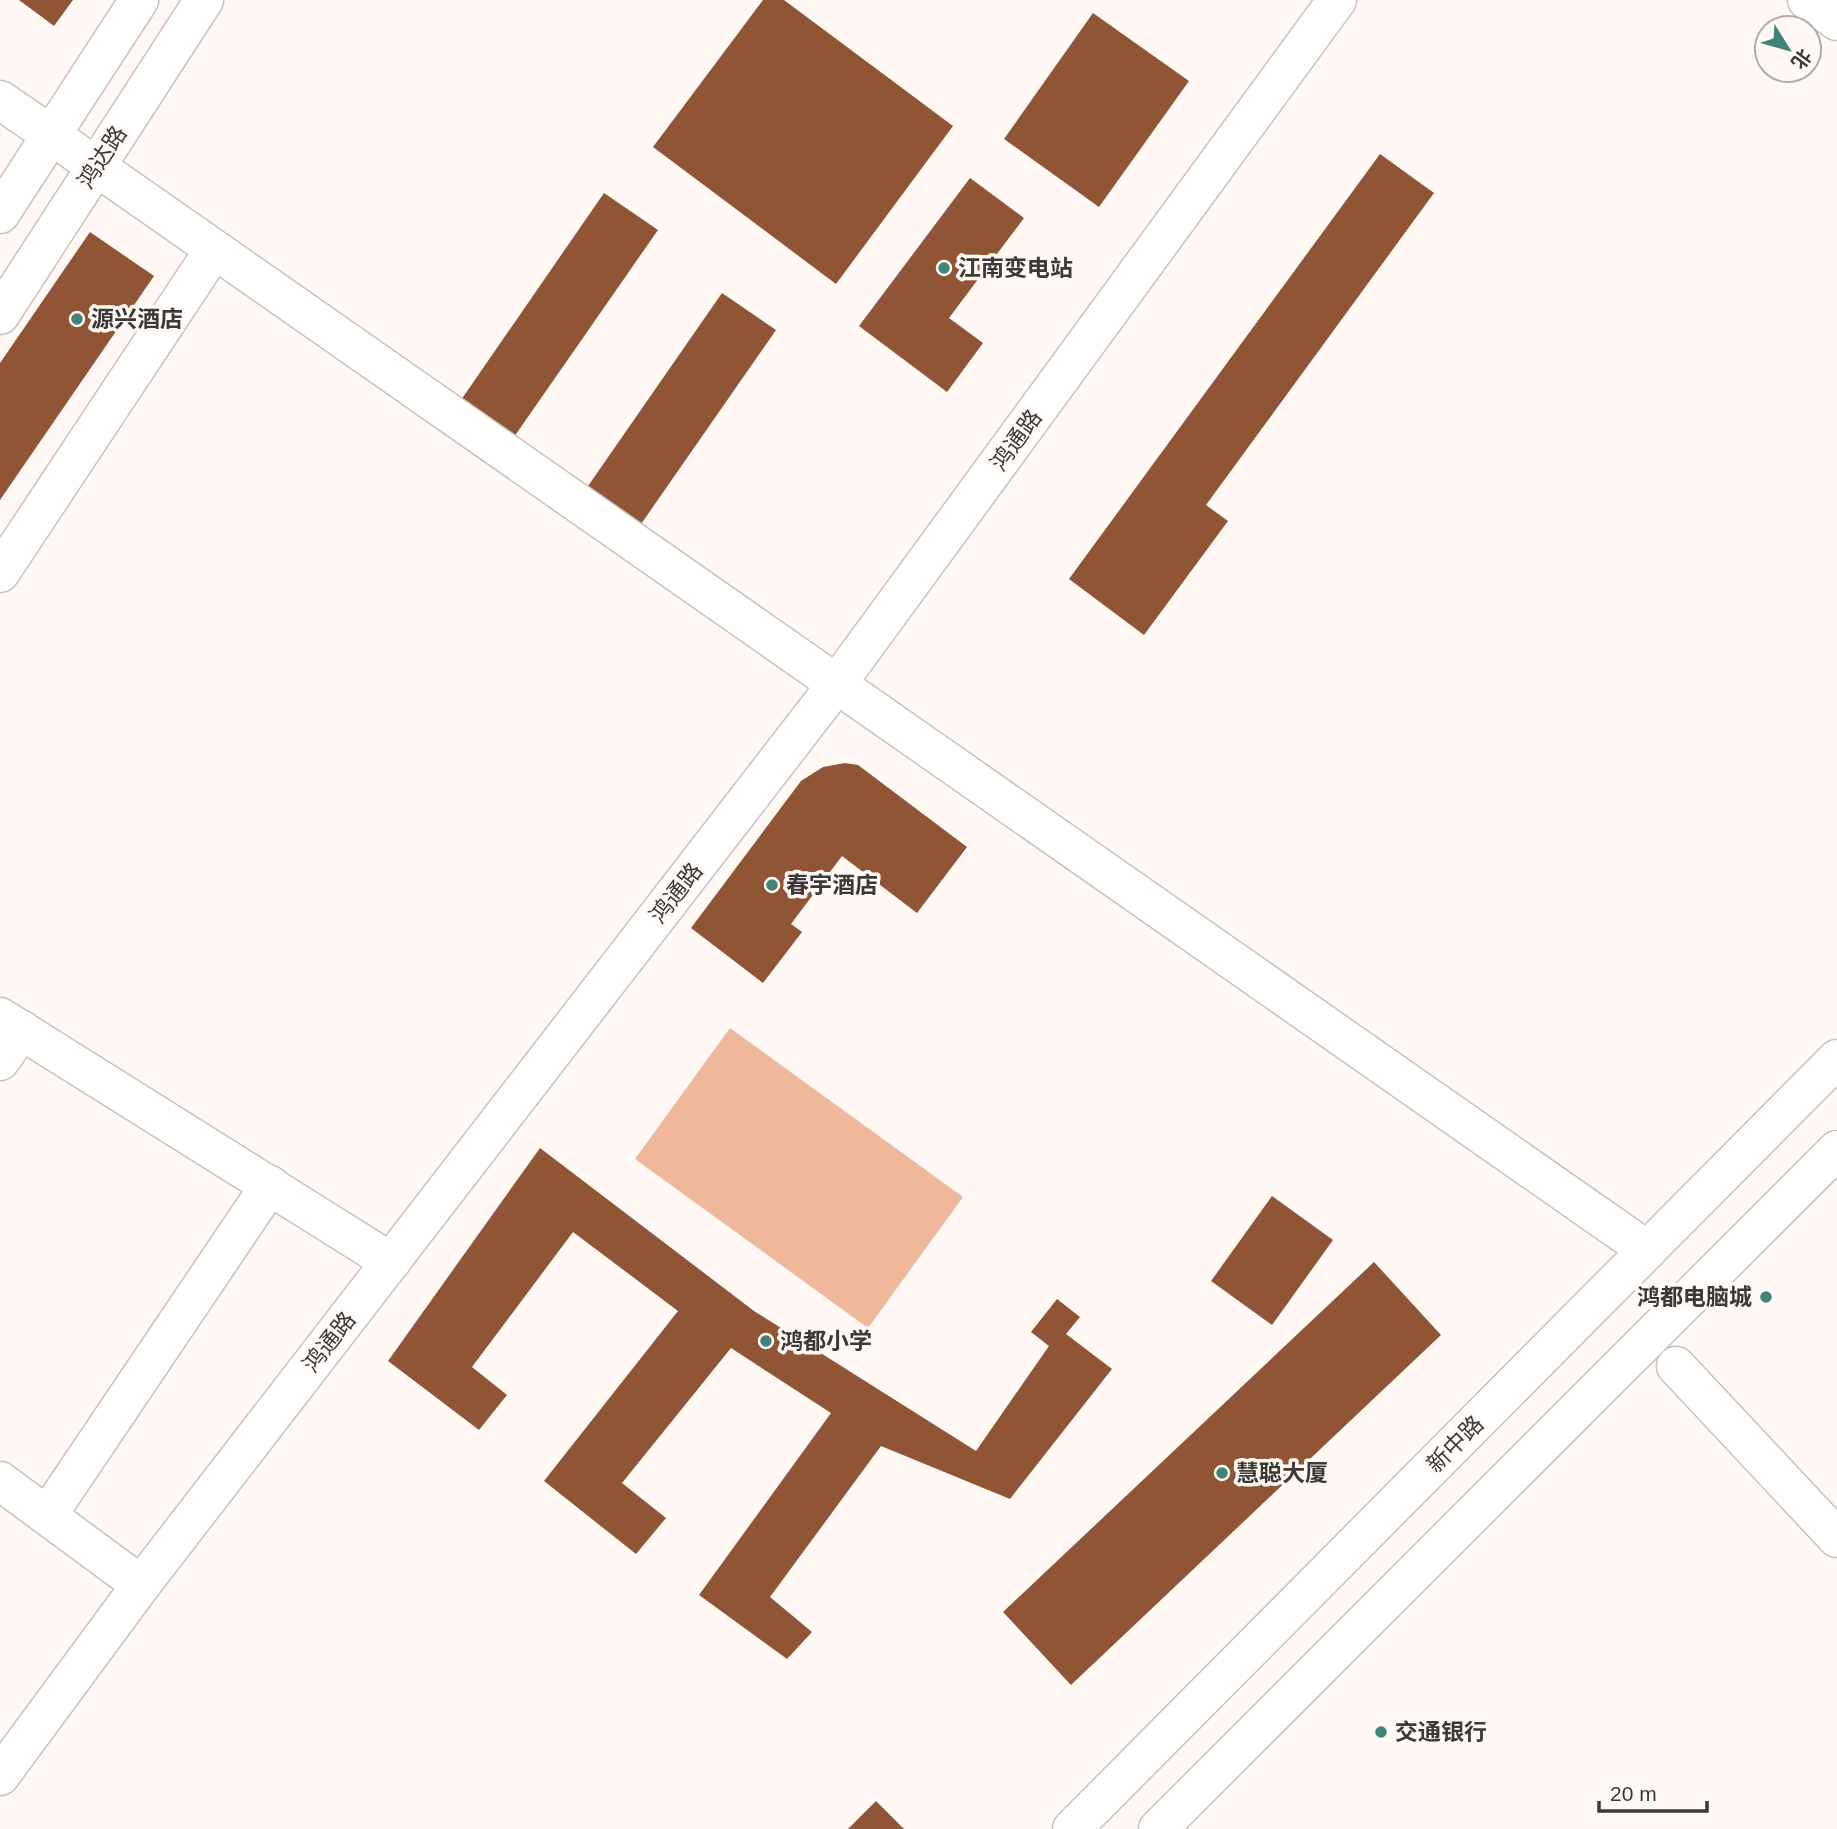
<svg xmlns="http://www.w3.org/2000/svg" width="1837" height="1829" font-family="Helvetica,'Noto Sans SC',sans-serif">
  <rect width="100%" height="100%" fill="#fff8f5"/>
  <path fill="#f0b89b" d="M730,1028L963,1197L868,1328L635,1159Z"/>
  <path fill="#905534" d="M19,0H73L54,26Z
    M763,0H784L953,126L836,284L653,147Z
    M1093,13L1189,81L1099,207L1004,139Z
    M1380,154L1434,193L1206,505L1228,521L1144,635L1069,579Z
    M970,178L1024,218L949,318L983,343L947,392L859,326Z
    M604,193L658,230L514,437L461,400Z
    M90,232L154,276L0,500V363Z
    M722,293L776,330L632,537L579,499Z
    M845,763L858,765L967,847L917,913L842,856L791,924L802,932L763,983L691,928L801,781L823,767Z
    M540,1148L754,1311L976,1451L1049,1346L1031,1332L1057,1299L1080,1317L1066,1334L1112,1369L1010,1499L881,1446L770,1597L812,1632L787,1659L699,1595L831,1413L731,1348L622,1483L666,1518L636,1554L544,1481L678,1311L573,1232L472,1367L507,1395L479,1430L388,1361Z
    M1272,1196L1333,1240L1272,1325L1211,1281Z
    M1374,1262L1441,1335L1071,1685L1003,1612Z
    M876,1801L904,1829H848Z"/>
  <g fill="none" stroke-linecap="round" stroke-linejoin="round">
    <defs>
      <path id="minor" d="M1807,0L1837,21
        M51,135L1647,1250
        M0,573L214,250
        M0,1017L391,1262
        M0,1061L22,1030
        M1676,1366L1837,1538
        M0,1481L141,1585
        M47,1516L270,1185"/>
      <path id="tertiary" d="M0,100L51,135
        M0,214L139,0
        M0,315L204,0
        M0,1776L141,1585L836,685L1337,0"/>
      <path id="secondary" d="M1072,1829L1837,1059
        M1158,1829L1837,1150"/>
    </defs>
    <use href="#minor" stroke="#c8c2be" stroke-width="41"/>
    <use href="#tertiary" stroke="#c8c2be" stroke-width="41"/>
    <use href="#secondary" stroke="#c8c2be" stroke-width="41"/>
    <use href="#minor" stroke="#fff" stroke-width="38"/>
    <use href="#tertiary" stroke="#fff" stroke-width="38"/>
    <use href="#secondary" stroke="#fff" stroke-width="38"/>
  </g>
  <g fill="#408478" stroke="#fff8f5" stroke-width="2.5">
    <circle cx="944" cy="268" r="7"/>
    <circle cx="77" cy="319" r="7"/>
    <circle cx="772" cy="885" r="7"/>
    <circle cx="1766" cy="1297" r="7"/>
    <circle cx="766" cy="1341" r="7"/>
    <circle cx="1222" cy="1473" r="7"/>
    <circle cx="1381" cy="1732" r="7"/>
  </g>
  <g text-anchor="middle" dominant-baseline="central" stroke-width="7" stroke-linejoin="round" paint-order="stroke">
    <g font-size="23" fill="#3c3938" stroke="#fff8f5">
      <text transform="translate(102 157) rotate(-57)">鸿达路</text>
      <text transform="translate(1016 440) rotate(-54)">鸿通路</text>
      <text transform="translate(676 893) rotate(-52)">鸿通路</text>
      <text transform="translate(329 1342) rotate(-52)">鸿通路</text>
      <text transform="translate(1455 1444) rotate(-45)">新中路</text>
    </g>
    <g font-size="23" font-weight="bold" fill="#3c3938" stroke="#fff8f5" text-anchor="start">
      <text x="958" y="268">江南变电站</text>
      <text x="91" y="319">源兴酒店</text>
      <text x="786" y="885">春宇酒店</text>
      <text x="1752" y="1297" text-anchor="end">鸿都电脑城</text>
      <text x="780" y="1341">鸿都小学</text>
      <text x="1236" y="1473">慧聪大厦</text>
      <text x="1395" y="1732">交通银行</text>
    </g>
  </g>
  <g transform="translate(1788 49) rotate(127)"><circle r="33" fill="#fff8f5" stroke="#b1aca9" stroke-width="2"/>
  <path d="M0-5L12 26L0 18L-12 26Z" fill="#408478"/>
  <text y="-10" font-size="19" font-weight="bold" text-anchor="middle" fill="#3c3938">北</text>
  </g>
  <path d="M1599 1801v10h108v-10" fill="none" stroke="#3c3938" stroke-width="3.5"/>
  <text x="1610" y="1801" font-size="21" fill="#3c3938" stroke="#fff8f5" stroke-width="5" paint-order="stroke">20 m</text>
</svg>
